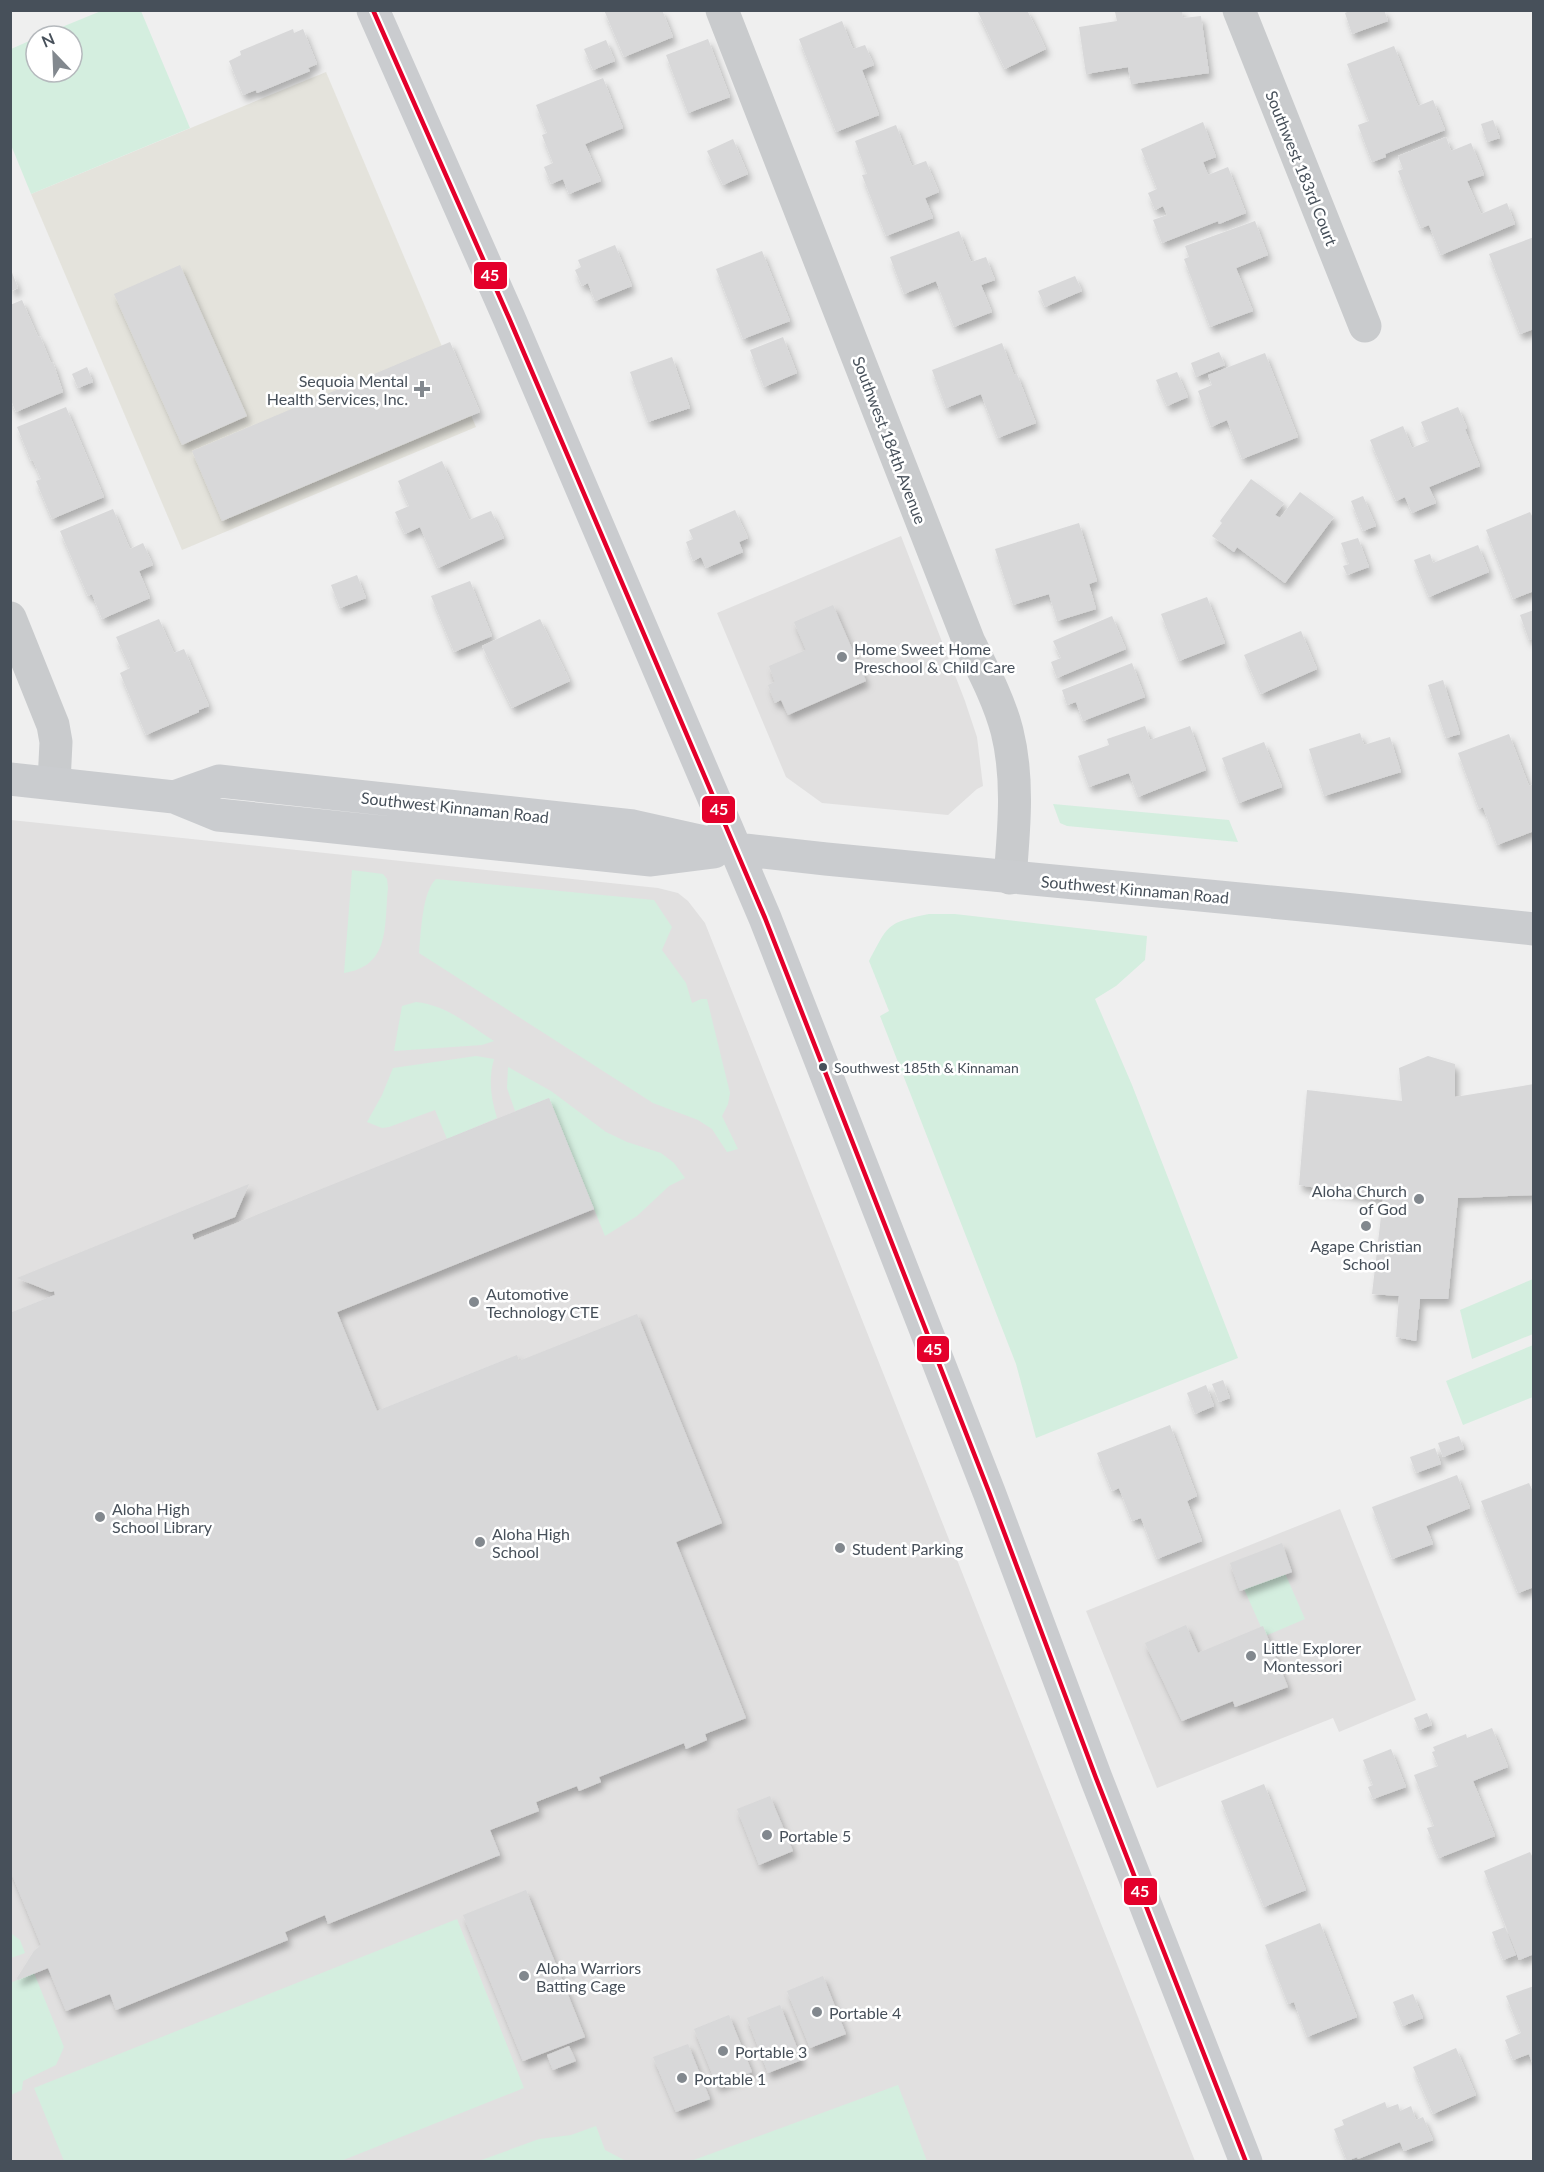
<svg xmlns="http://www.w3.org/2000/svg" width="1544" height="2172" font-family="Lato,sans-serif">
  <defs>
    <filter id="shadow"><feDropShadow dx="3.5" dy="6" stdDeviation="3" flood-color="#0004"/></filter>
  </defs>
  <rect width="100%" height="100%" fill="#efefef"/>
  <path fill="#e4e3dc" d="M326,72L476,427L182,550L31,194Z"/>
  <path fill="#e1e0e0" d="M901,536L965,701L977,737L983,786L977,789L948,815L822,803L786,777L717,613Z
    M11,820L658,888L678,893L688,901L705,923L1195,2161L11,2162Z
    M1340,1509L1416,1700L1339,1732L1333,1718L1157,1788L1086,1611Z"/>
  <path fill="#d4eedf" d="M101,11H141L190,128L31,194L11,145V49L36,38V72H72V36H40Z
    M1053,804L1229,820L1238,842L1067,826L1060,823Z
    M352,870L383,874L387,879L388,888C384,925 391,966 344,973Z
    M436,879L654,900L672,927L662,950L686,983L692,1003L701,999H707L730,1093L728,1104L722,1116L738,1149L727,1152L712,1129L698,1120L653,1103L419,953C421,933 422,892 436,879Z
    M929,914H955L1147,936L1145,960L1116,986L1095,999L1132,1085L1238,1358L1036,1438L1016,1364L880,1016L889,1011L869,961C889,924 886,923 929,914Z
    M416,1002C446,1005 469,1025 494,1041L482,1045L394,1051L402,1006Z
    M476,1056L494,1059C488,1080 491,1098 497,1118L447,1139L435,1110L389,1127L382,1128L367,1122L382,1095L393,1068Z
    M508,1067L551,1091L606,1132L627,1142L661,1153L674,1163L685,1178L669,1186L637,1216L605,1236L549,1098L515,1111L507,1088Z
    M1533,1279V1334L1472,1359L1460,1310Z
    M1533,1345V1397L1463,1425L1446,1381Z
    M1284,1571L1305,1619L1265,1636L1244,1589Z
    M457,1919L524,2088L341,2161H64L34,2088Z
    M11,1929L12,1934L20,1940L25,1953L11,1958Z
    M34,1973L64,2047L56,2065L23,2081L22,2090L11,2095L10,1983Z
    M898,2085L927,2161H691Z
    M596,2126L605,2150L626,2161H479L539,2139L571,2135Z"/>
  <path fill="#d8d8d9" filter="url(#shadow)" d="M604,10H662L673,37L624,57Z
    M977,10H1027L1046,49L1005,69Z
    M1123,10H1182L1183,18L1201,16L1209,73L1131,84L1128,67L1086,74L1079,27L1117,21L1115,12Z
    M1351,10H1384L1388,21L1352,34L1345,13Z
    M842,21L853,49L865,45L874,65L862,70L879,115L836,132L799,39Z
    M293,29L294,33L303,29L317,64L308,68L310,71L257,93L256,90L243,95L229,61L241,55L240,51Z
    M708,39L730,97L688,113L666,55Z
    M606,40L615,61L593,70L584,49Z
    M1394,46L1418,106L1433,100L1445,130L1385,154L1386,157L1372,162L1358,125L1369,121L1347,64Z
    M603,78L623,128L585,144L601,181L569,194L563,179L551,184L544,167L553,163L542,135L547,133L536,105Z
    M1493,120L1500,138L1487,142L1481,124Z
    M1203,122L1216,157L1203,162L1208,175L1228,167L1246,213L1219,224L1218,221L1162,243L1153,220L1167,215L1163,206L1155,210L1148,193L1157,189L1141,149Z
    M896,125L912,166L926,161L939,192L925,198L933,218L886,236L862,175L867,174L855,141Z
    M1446,137L1451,151L1471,143L1484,175L1467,181L1481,214L1507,203L1515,224L1441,255L1429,225L1421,228L1398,171L1403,169L1398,156Z
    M733,139L748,174L723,185L707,151Z
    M1255,221L1268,255L1236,268L1253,311L1210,327L1184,259L1189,257L1185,246Z
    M959,231L971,262L986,257L995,280L981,285L992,312L954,327L936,281L904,294L890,257Z
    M1534,237V329L1520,334L1489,254Z
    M615,245L632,286L595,301L588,283L582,286L575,270L581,267L578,260Z
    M762,251L790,321L743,339L716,269Z
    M180,265L247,416L182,445L114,294Z
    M11,270L18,288L11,291Z
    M1075,276L1082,291L1045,307L1038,291Z
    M22,300L38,337L40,336L51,363L53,362L63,392L16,412L10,398V305Z
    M783,337L797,373L764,387L750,350Z
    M450,342L480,412L222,521L192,451Z
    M1002,343L1014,375L1017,374L1036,423L998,438L981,394L946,408L932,370Z
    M1219,352L1225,365L1196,377L1191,363Z
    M1265,353L1298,437L1242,459L1227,420L1211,427L1198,391L1212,385L1208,375Z
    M672,357L690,408L648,422L630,372Z
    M87,367L93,382L78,388L72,374Z
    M1177,372L1188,397L1167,406L1156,380Z
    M66,407L104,497L52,519L36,481L41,479L33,460L31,461L17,427Z
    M1458,407L1467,428L1465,429L1480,466L1429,487L1436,503L1412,513L1405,497L1396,501L1370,440L1403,426L1412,448L1429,441L1421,422Z
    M442,461L469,520L491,511L504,538L438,568L420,527L405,534L395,512L409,506L398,481Z
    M1251,479L1284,503L1275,515L1280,518L1300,492L1334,517L1285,583L1237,547L1234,552L1212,536L1222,523L1220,521Z
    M1363,496L1376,526L1363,531L1351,501Z
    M113,509L130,549L143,543L153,565L139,571L150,598L102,619L92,594L88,596L60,531Z
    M735,510L748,538L739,542L743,552L706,568L701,557L693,561L686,542L693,539L689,530Z
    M1530,512L1534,520V591L1513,599L1486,530Z
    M1079,523L1097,581L1089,584L1096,609L1057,621L1049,594L1013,605L995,549Z
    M1358,538L1369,567L1347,575L1343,566L1349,564L1341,543Z
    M1478,545L1489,572L1429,597L1414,560L1430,554L1433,563Z
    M357,575L366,598L340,608L331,585Z
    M470,581L492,636L454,652L431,596Z
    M1207,597L1225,643L1179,661L1161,614Z
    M833,605L866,681L788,715L781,700L775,703L768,685L775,682L769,666L806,650L794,622Z
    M1534,610V638L1529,640L1520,615Z
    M1112,616L1126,649L1057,678L1051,662L1061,658L1053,641Z
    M159,619L174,653L184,649L209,706L199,710V712L146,735L120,673L130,668L116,637Z
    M540,619L570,681L512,708L482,646Z
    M1301,631L1317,669L1261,694L1244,655Z
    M1132,663L1145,697L1083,721L1076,702L1067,705L1062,690Z
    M1443,680L1460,734L1446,738L1428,685Z
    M1145,726L1150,740L1190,726L1206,770L1138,797L1129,773L1089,787L1078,756L1109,745L1107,739Z
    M1360,733L1364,745L1390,737L1401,772L1324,796L1309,749Z
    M1509,734L1529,786L1534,784V831L1497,845L1483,807L1479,809L1458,753Z
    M1264,742L1282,787L1239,803L1222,758Z
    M1428,1056L1455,1064V1097L1534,1084V1195L1458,1198L1448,1299H1420L1416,1341L1396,1337L1399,1296L1372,1294L1383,1199L1299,1185L1307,1090L1402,1101L1399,1068Z
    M549,1098L594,1209L337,1312L377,1411L517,1355L519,1361L637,1314L722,1523L676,1542L746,1718L705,1734L707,1740L686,1749L684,1743L599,1777L601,1782L579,1791L577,1786L536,1802L539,1811L490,1830L500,1855L328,1924L325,1915L285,1932L288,1940L116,2010L110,1994L66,2011L48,1968L18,1980L17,1978L34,1951L41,1945L10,1870V1313L55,1295L54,1291L51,1292L17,1278L249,1184L235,1217L192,1234L194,1240Z
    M1223,1380L1230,1398L1219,1402L1212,1384Z
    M1206,1385L1214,1406L1195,1414L1187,1393Z
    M1170,1425L1197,1496L1187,1501L1202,1541L1157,1559L1141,1518L1132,1521L1119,1488L1112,1491L1097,1453Z
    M1459,1436L1464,1449L1443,1457L1438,1443Z
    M1435,1448L1441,1464L1416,1473L1410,1457Z
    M1457,1475L1470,1508L1426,1526L1433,1544L1392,1559L1372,1507Z
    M1529,1483L1534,1494V1587L1518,1593L1481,1501Z
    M1282,1543L1292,1572L1240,1591L1230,1563Z
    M1186,1625L1198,1653L1263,1626L1288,1687L1235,1707L1233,1701L1182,1721L1145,1643Z
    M1427,1713L1432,1725L1419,1730L1414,1718Z
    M1492,1728L1508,1767L1473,1781L1495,1836L1439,1858L1427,1828L1434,1826L1414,1775L1438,1766L1432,1752L1435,1751L1433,1747L1466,1734L1467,1738Z
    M1391,1749L1406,1787L1373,1799L1368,1787L1373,1785L1363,1760Z
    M1264,1784L1306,1890L1264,1907L1221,1801Z
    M770,1796L793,1851L759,1865L737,1809Z
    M1530,1852L1534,1860V1954L1519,1960L1484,1871Z
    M526,1890L585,2037L523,2061L463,1915Z
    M1320,1923L1357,2017L1307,2037L1294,2002L1288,2004L1265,1945Z
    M1505,1927L1516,1955L1503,1960L1492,1932Z
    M823,1976L846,2034L810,2048L787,1991Z
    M1534,1986V2065H1533L1529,2054L1513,2060L1505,2040L1521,2033L1506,1996Z
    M1413,1994L1423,2018L1403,2026L1393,2002Z
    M780,2005L802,2060L768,2073L747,2018Z
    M729,2015L752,2072L717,2086L694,2029Z
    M688,2044L710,2099L676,2112L653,2057Z
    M569,2046L576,2061L553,2070L547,2055Z
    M1456,2048L1476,2095L1433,2114L1413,2067Z
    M1385,2102L1387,2108L1398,2104L1400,2111L1411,2106L1416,2120L1423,2117L1433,2140L1404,2151L1400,2142L1358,2159L1357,2157L1347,2161L1334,2129L1344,2125L1342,2120Z"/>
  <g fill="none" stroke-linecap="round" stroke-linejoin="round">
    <path stroke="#c9cbcd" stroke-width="33" d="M722,10L969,642C983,670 999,700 1007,731C1019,779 1014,829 1010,878
      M1239,10L1365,326
      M10,618L53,725L56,742L54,783"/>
    <path stroke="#cacccf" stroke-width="33" d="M373,10L509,318L765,918L989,1492L1096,1778L1246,2162
      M10,779L174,797L218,815L410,835L651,860L714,852
      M174,797L219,781L633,826L736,849L826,859L1334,908L1534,929"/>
    <defs>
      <path id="bus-1" d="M373,10L509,318L765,918L989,1492L1096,1778L1246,2162"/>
    </defs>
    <use href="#bus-1" stroke="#fff" stroke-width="9"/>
    <use href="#bus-1" stroke="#e4002b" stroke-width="4.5"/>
  </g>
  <g fill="#82888e" stroke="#fff" stroke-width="2">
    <path d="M419 380h6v6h6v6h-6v6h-6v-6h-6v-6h6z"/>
    <circle cx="842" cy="657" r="6"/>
    <circle cx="1419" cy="1199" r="6"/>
    <circle cx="1366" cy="1226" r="6"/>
    <circle cx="474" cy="1302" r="6"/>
    <circle cx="100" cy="1517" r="6"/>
    <circle cx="480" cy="1542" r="6"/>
    <circle cx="840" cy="1548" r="6"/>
    <circle cx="1251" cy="1656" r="6"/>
    <circle cx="767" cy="1835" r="6"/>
    <circle cx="524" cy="1976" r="6"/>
    <circle cx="817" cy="2012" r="6"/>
    <circle cx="723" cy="2051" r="6"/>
    <circle cx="682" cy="2078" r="6"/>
  </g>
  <circle fill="#47505a" stroke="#fff" stroke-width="2" cx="823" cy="1067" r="5"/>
  <g text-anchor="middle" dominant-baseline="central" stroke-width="5" stroke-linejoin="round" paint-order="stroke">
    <g font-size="14" fill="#47505a" stroke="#fff" text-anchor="start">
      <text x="834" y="1067">Southwest 185th &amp; Kinnaman</text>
    </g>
    <g font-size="16" fill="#47505a" stroke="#fff">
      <text transform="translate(1302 168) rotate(68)">Southwest 183rd Court</text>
      <text transform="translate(890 440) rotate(69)">Southwest 184th Avenue</text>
      <text transform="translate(455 807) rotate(6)">Southwest Kinnaman Road</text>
      <text transform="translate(1135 889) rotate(5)">Southwest Kinnaman Road</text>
    </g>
    <g font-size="16" fill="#47505a" stroke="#fff" text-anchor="start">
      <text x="408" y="380" text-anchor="end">Sequoia Mental<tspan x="408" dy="18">Health Services, Inc.</tspan></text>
      <text x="854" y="648">Home Sweet Home<tspan x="854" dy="18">Preschool &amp; Child Care</tspan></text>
      <text x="1407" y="1190" text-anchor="end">Aloha Church<tspan x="1407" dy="18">of God</tspan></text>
      <text x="1366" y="1245" text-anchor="middle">Agape Christian<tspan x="1366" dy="18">School</tspan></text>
      <text x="486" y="1293">Automotive<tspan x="486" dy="18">Technology CTE</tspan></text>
      <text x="112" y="1508">Aloha High<tspan x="112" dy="18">School Library</tspan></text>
      <text x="492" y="1533">Aloha High<tspan x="492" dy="18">School</tspan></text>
      <text x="852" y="1548">Student Parking</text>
      <text x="1263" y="1647">Little Explorer<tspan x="1263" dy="18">Montessori</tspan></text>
      <text x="779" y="1835">Portable 5</text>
      <text x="536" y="1967">Aloha Warriors<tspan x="536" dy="18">Batting Cage</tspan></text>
      <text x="829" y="2012">Portable 4</text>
      <text x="735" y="2051">Portable 3</text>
      <text x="694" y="2078">Portable 1</text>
    </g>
  </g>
  <g stroke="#fff" stroke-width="2">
    <rect x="473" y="261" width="35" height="29" rx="6" fill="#e4002b"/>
    <rect x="701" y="795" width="35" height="29" rx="6" fill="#e4002b"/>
    <rect x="916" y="1335" width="34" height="28" rx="6" fill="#e4002b"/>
    <rect x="1123" y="1877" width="35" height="29" rx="6" fill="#e4002b"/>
  </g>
  <g font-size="16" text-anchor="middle" font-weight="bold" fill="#fff">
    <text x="490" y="281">45</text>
    <text x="719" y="815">45</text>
    <text x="933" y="1355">45</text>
    <text x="1140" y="1897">45</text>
  </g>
  <rect width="1544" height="2172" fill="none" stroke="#47505a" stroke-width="24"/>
  <g transform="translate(54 54) rotate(337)"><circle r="28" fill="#ffffff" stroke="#b5b9bd" stroke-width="1.5"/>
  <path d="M0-4.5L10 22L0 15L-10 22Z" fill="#82888e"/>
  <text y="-9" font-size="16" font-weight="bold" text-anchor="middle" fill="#47505a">N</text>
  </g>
</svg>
